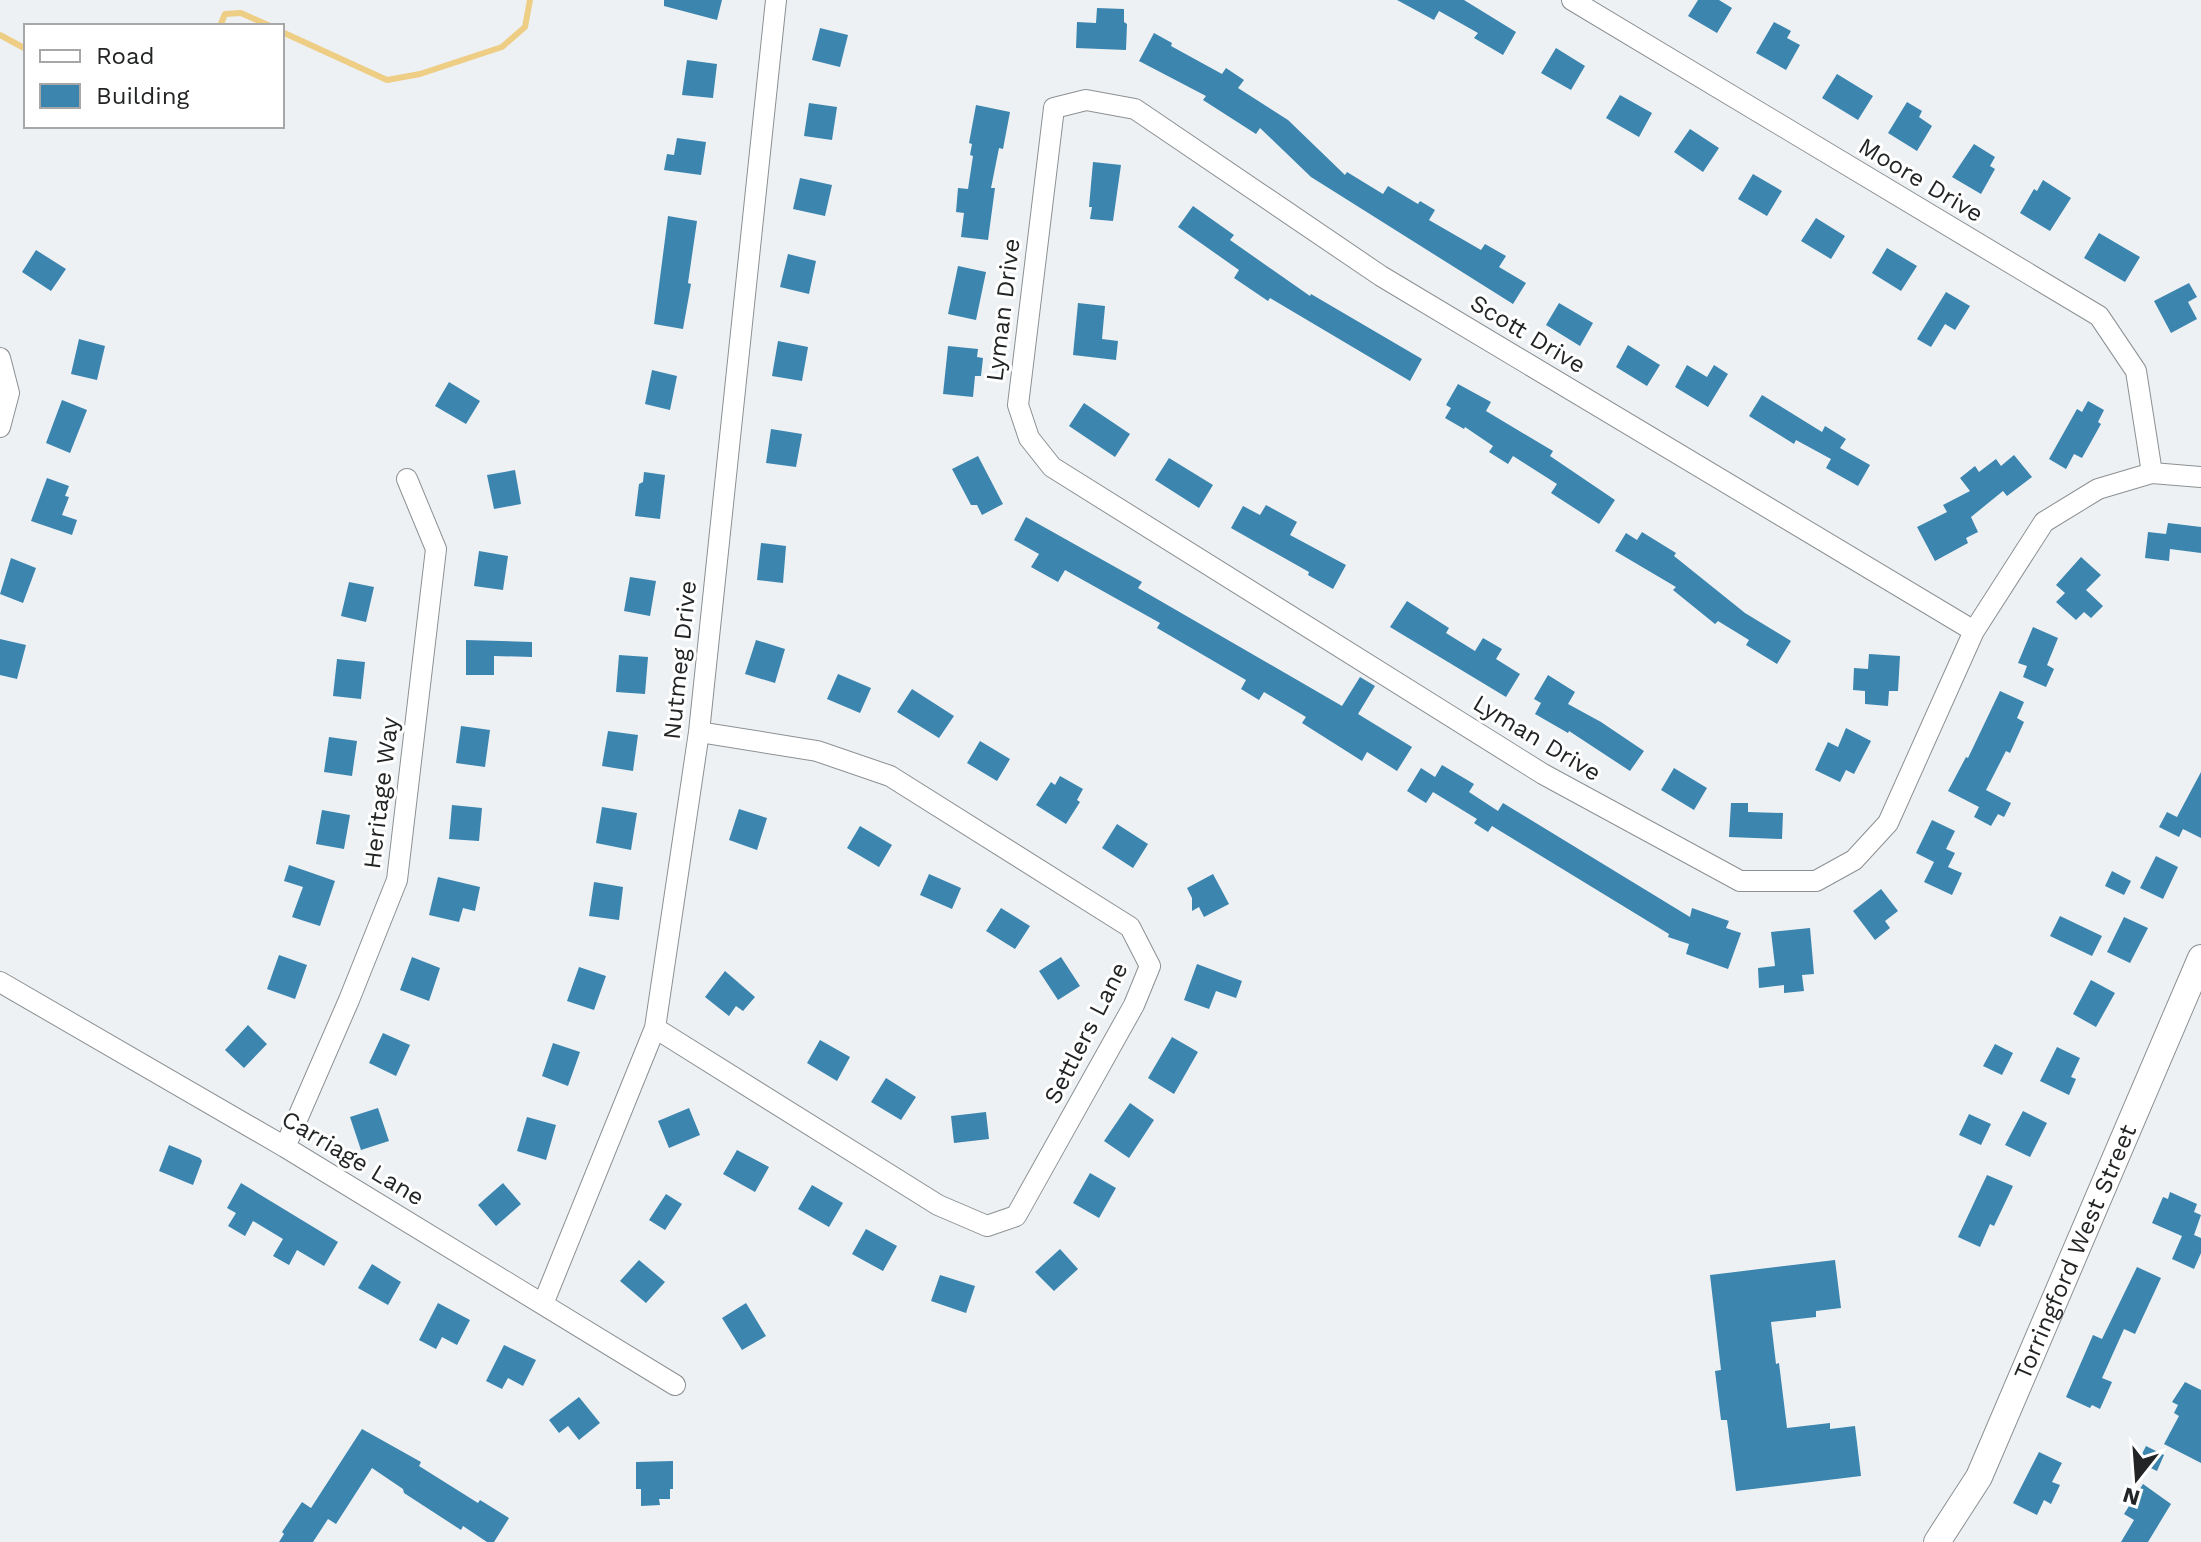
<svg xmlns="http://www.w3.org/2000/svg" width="2201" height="1542" font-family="'Work Sans',sans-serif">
  <rect width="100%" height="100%" fill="#edf1f4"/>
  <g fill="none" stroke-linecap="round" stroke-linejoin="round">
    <path stroke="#eecd85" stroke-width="6" d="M220,26L225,14L241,13L270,26
      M282,32L387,80L420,74L502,47L525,27L530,0
      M0,35L26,49"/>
  </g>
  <path fill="#3b85af" d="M664,0H722L717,20L664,6Z
    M1397,0H1464L1516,32L1503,55L1474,38L1478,33L1439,11L1434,20Z
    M1698,0H1719L1732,8L1717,33L1688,16Z
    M1097,8L1124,9V22L1127,24L1126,50L1076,48L1077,22L1096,23Z
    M1774,22L1791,31L1787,38L1800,45L1786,70L1756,53Z
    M820,28L848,35L840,67L812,60Z
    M1154,33L1172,43L1171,46L1222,74L1226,68L1244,80L1238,88L1288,120L1345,175L1347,172L1383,194L1388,186L1418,204L1420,201L1435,210L1429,220L1481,250L1485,244L1506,256L1499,267L1526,283L1513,304L1311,177L1260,128L1256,134L1203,100L1206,96L1139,61Z
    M1556,48L1585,66L1571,90L1541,73Z
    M687,60L717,64L713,98L682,95Z
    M1837,74L1873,96L1858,120L1822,98Z
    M1620,95L1652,113L1639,137L1606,118Z
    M1907,102L1922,111L1919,117L1932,126L1917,151L1888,133Z
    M809,103L837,107L832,140L804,136Z
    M976,105L1010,112L1003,149L999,148L991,188H995L988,240L961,237L964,213L956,212L958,188L968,189L973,156L970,155L972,144L969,143Z
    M1690,129L1719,148L1703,172L1674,152Z
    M677,138L706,142L701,175L664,170L667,154L674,155Z
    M1974,144L1995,157L1990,166L1995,169L1981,194L1952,177Z
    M1093,162L1121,165L1113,221L1090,219L1092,207H1089Z
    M1753,174L1782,191L1767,216L1738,199Z
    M800,178L832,185L825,216L793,209Z
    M2043,180L2071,198L2050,231L2020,213L2034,189L2037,191Z
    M1193,206L1234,235L1230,240L1310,296L1311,294L1422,359L1410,381L1270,298L1268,301L1234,278L1239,270L1178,227Z
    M668,216L697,221L688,283L691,284L683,329L654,324Z
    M1816,218L1845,236L1831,259L1801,241Z
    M2099,233L2140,257L2125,282L2084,258Z
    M1887,248L1917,266L1901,291L1872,273Z
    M36,250L66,269L51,291L22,272Z
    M788,254L816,261L809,294L780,287Z
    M958,266L986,272L976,320L948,314Z
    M2189,283L2197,297L2188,302L2197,319L2171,333L2154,301Z
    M1946,292L1970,306L1955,330L1945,324L1931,347L1917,339Z
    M1078,303L1105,306L1102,339L1118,341L1116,360L1073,355Z
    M1559,303L1593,323L1580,346L1546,325Z
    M79,339L105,346L97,380L71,374Z
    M778,341L808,347L802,381L772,376Z
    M1628,345L1660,365L1647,386L1616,367Z
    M948,346L978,349L977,357L983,358L981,376H975L973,397L943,394Z
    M1687,365L1707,377L1714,365L1728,374L1708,407L1675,387Z
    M652,370L677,376L670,410L645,404Z
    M449,382L480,401L466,424L435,406Z
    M1458,384L1491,402L1486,411L1553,451L1550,456L1615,500L1599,524L1551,493L1557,484L1513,456L1508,464L1489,452L1493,446L1465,427L1464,429L1445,418L1451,408L1446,405Z
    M1762,395L1822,432L1825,426L1846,439L1840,448L1870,465L1858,486L1826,468L1831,459L1796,440L1794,444L1749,416Z
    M62,400L87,410L70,453L46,443Z
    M2088,401L2104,410L2098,422L2101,424L2082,458L2074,454L2066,469L2049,459L2077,409L2082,412Z
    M1084,403L1130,434L1115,457L1069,426Z
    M771,429L802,434L796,467L766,463Z
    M2014,455L2032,477L2007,496L2003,491L1971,517L1978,532L1966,538L1968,543L1935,561L1917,527L1947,512L1943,505L1970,491L1960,478L1975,466L1979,472L1996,459L2001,466Z
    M978,456L1003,504L982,515L977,505H971L952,469Z
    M1169,458L1213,485L1199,508L1155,480Z
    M515,470L521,504L494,509L487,475Z
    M644,472L665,475L660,519L635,516L639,484L643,482Z
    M47,478L69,486L65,496L69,497L62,515L77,520L72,535L31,521Z
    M1266,505L1297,522L1290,535L1346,565L1333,589L1308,575L1309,572L1231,528L1243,506L1260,515Z
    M1026,517L1142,582L1138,588L1342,706L1360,677L1375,686L1358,714L1412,747L1397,771L1367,752L1362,761L1302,723L1306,717L1264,692L1259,700L1241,689L1246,680L1157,628L1160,623L1065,570L1058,582L1031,567L1039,554L1014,540Z
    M2168,523L2201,527V553L2170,549L2169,561L2145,558L2148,532L2166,534Z
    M1642,532L1676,553L1674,556L1745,613L1791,641L1777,664L1746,645L1749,640L1718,621L1715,624L1673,590L1676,587L1615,551L1626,533L1637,540Z
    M761,543L786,546L783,583L757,580Z
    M479,551L508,556L503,590L474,586Z
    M2081,557L2101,575L2086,590L2103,606L2091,618L2084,612L2076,620L2056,602L2065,593L2056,585Z
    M11,558L36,568L23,603L0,594Z
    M630,577L656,581L650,616L624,611Z
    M349,582L374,587L366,622L341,616Z
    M1407,601L1449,628L1446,633L1475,651L1483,638L1502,649L1496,659L1520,674L1506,697L1390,627Z
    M2033,627L2058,638L2047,665L2054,669L2046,687L2023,677L2027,666L2018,663Z
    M0,639L26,645L17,679L0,675Z
    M466,640L532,642V657L494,656V675H466Z
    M756,640L785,649L775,683L745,674Z
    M1869,654L1900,656L1898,691H1889L1888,706L1865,704V691L1853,690L1854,668L1868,669Z
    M619,655L648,657L645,694L616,692Z
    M337,659L365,662L361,699L333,696Z
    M838,674L871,688L860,713L827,699Z
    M1548,675L1575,692L1568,704L1601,722L1644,751L1630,771L1569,731L1568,733L1535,714L1541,703L1534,699Z
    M912,689L954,716L939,738L897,712Z
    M2000,691L2024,702L2017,718L2024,722L2010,753L2006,751L1986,790L2011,803L2004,817L1998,814L1991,826L1974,817L1979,807L1948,791L1966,757L1968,758Z
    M461,726L490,730L485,767L456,763Z
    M1846,728L1871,741L1854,774L1846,770L1840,782L1815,770L1828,742L1838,747Z
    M608,731L638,735L633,771L602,766Z
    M329,737L357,741L352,776L324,772Z
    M980,741L1010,759L997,781L967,763Z
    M1442,765L1474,784L1469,792L1498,811L1503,803L1690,917L1692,908L1729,921L1726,928L1741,933L1728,969L1686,954L1689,944L1668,937L1669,934L1492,826L1488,832L1474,823L1477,819L1433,792L1426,803L1407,791L1421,768L1435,777Z
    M1674,768L1707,788L1694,810L1661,790Z
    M2201,772V838L2183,829L2179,837L2159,827L2167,812L2177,817Z
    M1060,776L1083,789L1077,800L1080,802L1066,824L1036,805L1051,782L1055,785Z
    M1731,803H1748V812L1783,813L1782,839L1729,837Z
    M452,805L482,808L479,841L449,839Z
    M602,807L637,813L631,850L596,843Z
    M739,809L767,818L757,850L729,840Z
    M322,810L350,815L344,849L316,844Z
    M1932,820L1955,831L1946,849L1955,853L1948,867L1962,873L1952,895L1924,882L1934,862L1916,853Z
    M1117,824L1148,844L1133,868L1102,848Z
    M860,826L892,845L879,867L847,848Z
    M2156,856L2178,867L2163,899L2140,888Z
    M289,865L335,881L320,926L292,917L303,887L284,881Z
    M2112,871L2131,881L2124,895L2105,886Z
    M929,874L961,888L952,909L920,895Z
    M1213,874L1229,904L1204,917L1199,907L1192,911V898L1187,888Z
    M438,877L480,887L475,911L463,908L459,922L429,915Z
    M594,882L623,887L619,920L589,916Z
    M1881,889L1898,911L1885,921L1890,928L1875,940L1853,911Z
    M1001,908L1030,926L1015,949L986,931Z
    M2060,916L2102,936L2092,956L2050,936Z
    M2124,917L2148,928L2130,963L2107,952Z
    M1810,928L1814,974L1802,975L1804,991L1784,993V985L1759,988L1758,968L1775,966L1771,932Z
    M279,955L307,965L295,999L267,989Z
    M412,957L440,968L429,1001L400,990Z
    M1061,957L1080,986L1058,1000L1039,971Z
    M1197,964L1242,981L1236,998L1216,991L1209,1009L1184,1000Z
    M579,967L606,976L594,1010L567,1001Z
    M725,971L755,997L743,1011L736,1006L729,1016L705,997Z
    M2091,980L2115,993L2096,1027L2073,1014Z
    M248,1025L267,1044L244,1068L225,1050Z
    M383,1033L410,1045L396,1076L369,1063Z
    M1172,1037L1198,1052L1174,1094L1148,1078Z
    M820,1040L850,1057L837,1081L807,1063Z
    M553,1043L580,1052L568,1086L542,1076Z
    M1995,1044L2013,1053L2002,1075L1983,1066Z
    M2057,1047L2080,1058L2071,1077L2076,1079L2069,1095L2040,1081Z
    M886,1078L916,1097L901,1120L871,1102Z
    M1130,1103L1154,1120L1129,1158L1104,1141Z
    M378,1108L389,1141L361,1150L350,1117Z
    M689,1108L700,1135L669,1148L658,1121Z
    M2023,1111L2047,1123L2030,1157L2005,1145Z
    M986,1112L989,1139L954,1143L951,1116Z
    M1969,1114L1991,1124L1981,1145L1959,1135Z
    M527,1117L556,1125L546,1160L517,1151Z
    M169,1145L200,1158L202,1161L193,1185L159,1171Z
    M737,1150L769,1167L755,1192L723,1174Z
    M1090,1173L1116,1188L1099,1218L1073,1203Z
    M1987,1175L2013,1186L1994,1226L1990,1224L1980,1247L1958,1237Z
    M241,1183L338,1242L324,1266L297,1250L289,1265L273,1256L283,1239L253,1221L245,1236L228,1226L236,1213L227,1208Z
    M503,1183L521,1204L496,1226L478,1205Z
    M812,1185L843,1203L829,1227L798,1209Z
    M2170,1192L2197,1204L2194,1212L2201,1215L2194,1235L2201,1238V1253L2194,1269L2172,1259L2182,1236L2152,1223L2163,1197L2168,1199Z
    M666,1194L682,1204L665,1230L649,1220Z
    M866,1229L897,1246L883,1271L852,1254Z
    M1060,1249L1078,1269L1054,1291L1035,1272Z
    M639,1260L665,1282L646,1303L620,1281Z
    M1835,1260L1841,1308L1816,1311V1317L1771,1322L1776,1364L1779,1363L1787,1428L1830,1423V1429L1855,1426L1861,1476L1736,1491L1727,1420H1721L1715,1371L1721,1370L1710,1275Z
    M372,1264L401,1282L388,1305L358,1288Z
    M2137,1267L2161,1278L2135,1334L2124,1329L2102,1378L2112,1382L2100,1409L2092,1405L2090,1408L2066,1397L2093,1335L2102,1339Z
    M940,1275L975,1286L966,1313L931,1301Z
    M438,1303L470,1320L457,1345L442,1337L436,1349L419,1340Z
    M746,1303L766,1336L742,1350L722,1318Z
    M504,1345L536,1360L523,1386L508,1378L502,1389L486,1381Z
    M2185,1382L2201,1390V1463L2164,1444L2179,1416L2174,1413L2178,1405L2172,1402Z
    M579,1397L600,1423L579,1440L568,1426L559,1433L549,1420Z
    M362,1429L421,1462L419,1466L478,1503L480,1500L509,1518L494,1542H487L463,1526L461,1530L404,1493L403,1489L372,1468L336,1524L328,1519L313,1542H279L284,1534L282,1532L302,1502L311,1508Z
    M2146,1446L2164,1455L2157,1471L2138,1462Z
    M2039,1452L2062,1463L2052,1482L2060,1485L2051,1504L2044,1500L2037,1515L2013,1503Z
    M673,1461V1489H670V1499H659L660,1505L641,1506V1489H636V1462Z
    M2143,1484L2171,1504L2148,1542H2121L2134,1520L2124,1514Z"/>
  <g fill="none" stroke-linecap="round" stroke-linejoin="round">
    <defs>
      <path id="minor" d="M1572,0L2099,316L2136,371L2152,473
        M0,358L9,393L0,427
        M1974,631L1381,276L1135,109L1086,100L1054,108L1018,405L1029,438L1052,467L1543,774L1740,881H1816L1854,860L1888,823L1974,631L2044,522L2098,489L2152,473L2201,477
        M0,982L285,1147L675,1385
        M655,1028L938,1205L987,1226L1016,1216L1134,1005L1150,966L1130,927L890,776L817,751L699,732
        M285,1147L349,1000L397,880L436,549L407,479
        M543,1304L655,1028L699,732L776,0"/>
      <g id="major">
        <path id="s1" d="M1937,1542L1979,1477L2201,958"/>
      </g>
    </defs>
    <use href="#minor" stroke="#8c9092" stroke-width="22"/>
    <use href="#major" stroke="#8c9092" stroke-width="28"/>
    <use href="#minor" stroke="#fff" stroke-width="20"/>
    <use href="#major" stroke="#fff" stroke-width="26"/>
  </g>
  <g text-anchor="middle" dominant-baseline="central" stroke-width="6" stroke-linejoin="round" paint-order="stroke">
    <g font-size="24" fill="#222425" stroke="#fff">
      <text transform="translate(1921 180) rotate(31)">Moore Drive</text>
      <text transform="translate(1003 310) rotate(-83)">Lyman Drive</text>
      <text transform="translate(1528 334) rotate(31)">Scott Drive</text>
      <text transform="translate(680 660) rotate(-84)">Nutmeg Drive</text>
      <text transform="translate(1537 738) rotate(31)">Lyman Drive</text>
      <text transform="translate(381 793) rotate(-83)">Heritage Way</text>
      <text transform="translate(1086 1033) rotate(-63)">Settlers Lane</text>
      <text transform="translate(353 1158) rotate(31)">Carriage Lane</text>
      <text stroke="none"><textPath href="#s1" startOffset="322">Torringford West Street</textPath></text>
    </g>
  </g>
  <rect x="24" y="24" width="260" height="104" fill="#ffffff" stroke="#a7a7a8" stroke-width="2"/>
  <rect x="40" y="50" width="40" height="12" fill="#ffffff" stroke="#a7a7a8" stroke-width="2"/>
  <text x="96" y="64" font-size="24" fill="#222425">Road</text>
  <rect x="40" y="84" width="40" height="24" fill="#3b85af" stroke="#a7a7a8" stroke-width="2"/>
  <text x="96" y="104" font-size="24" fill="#222425">Building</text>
  <g transform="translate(2137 1478) rotate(197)" stroke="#ffffff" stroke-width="6" paint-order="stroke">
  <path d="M0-6L14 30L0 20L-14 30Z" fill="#222425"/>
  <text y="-12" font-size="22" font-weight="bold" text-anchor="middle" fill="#222425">N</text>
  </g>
</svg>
